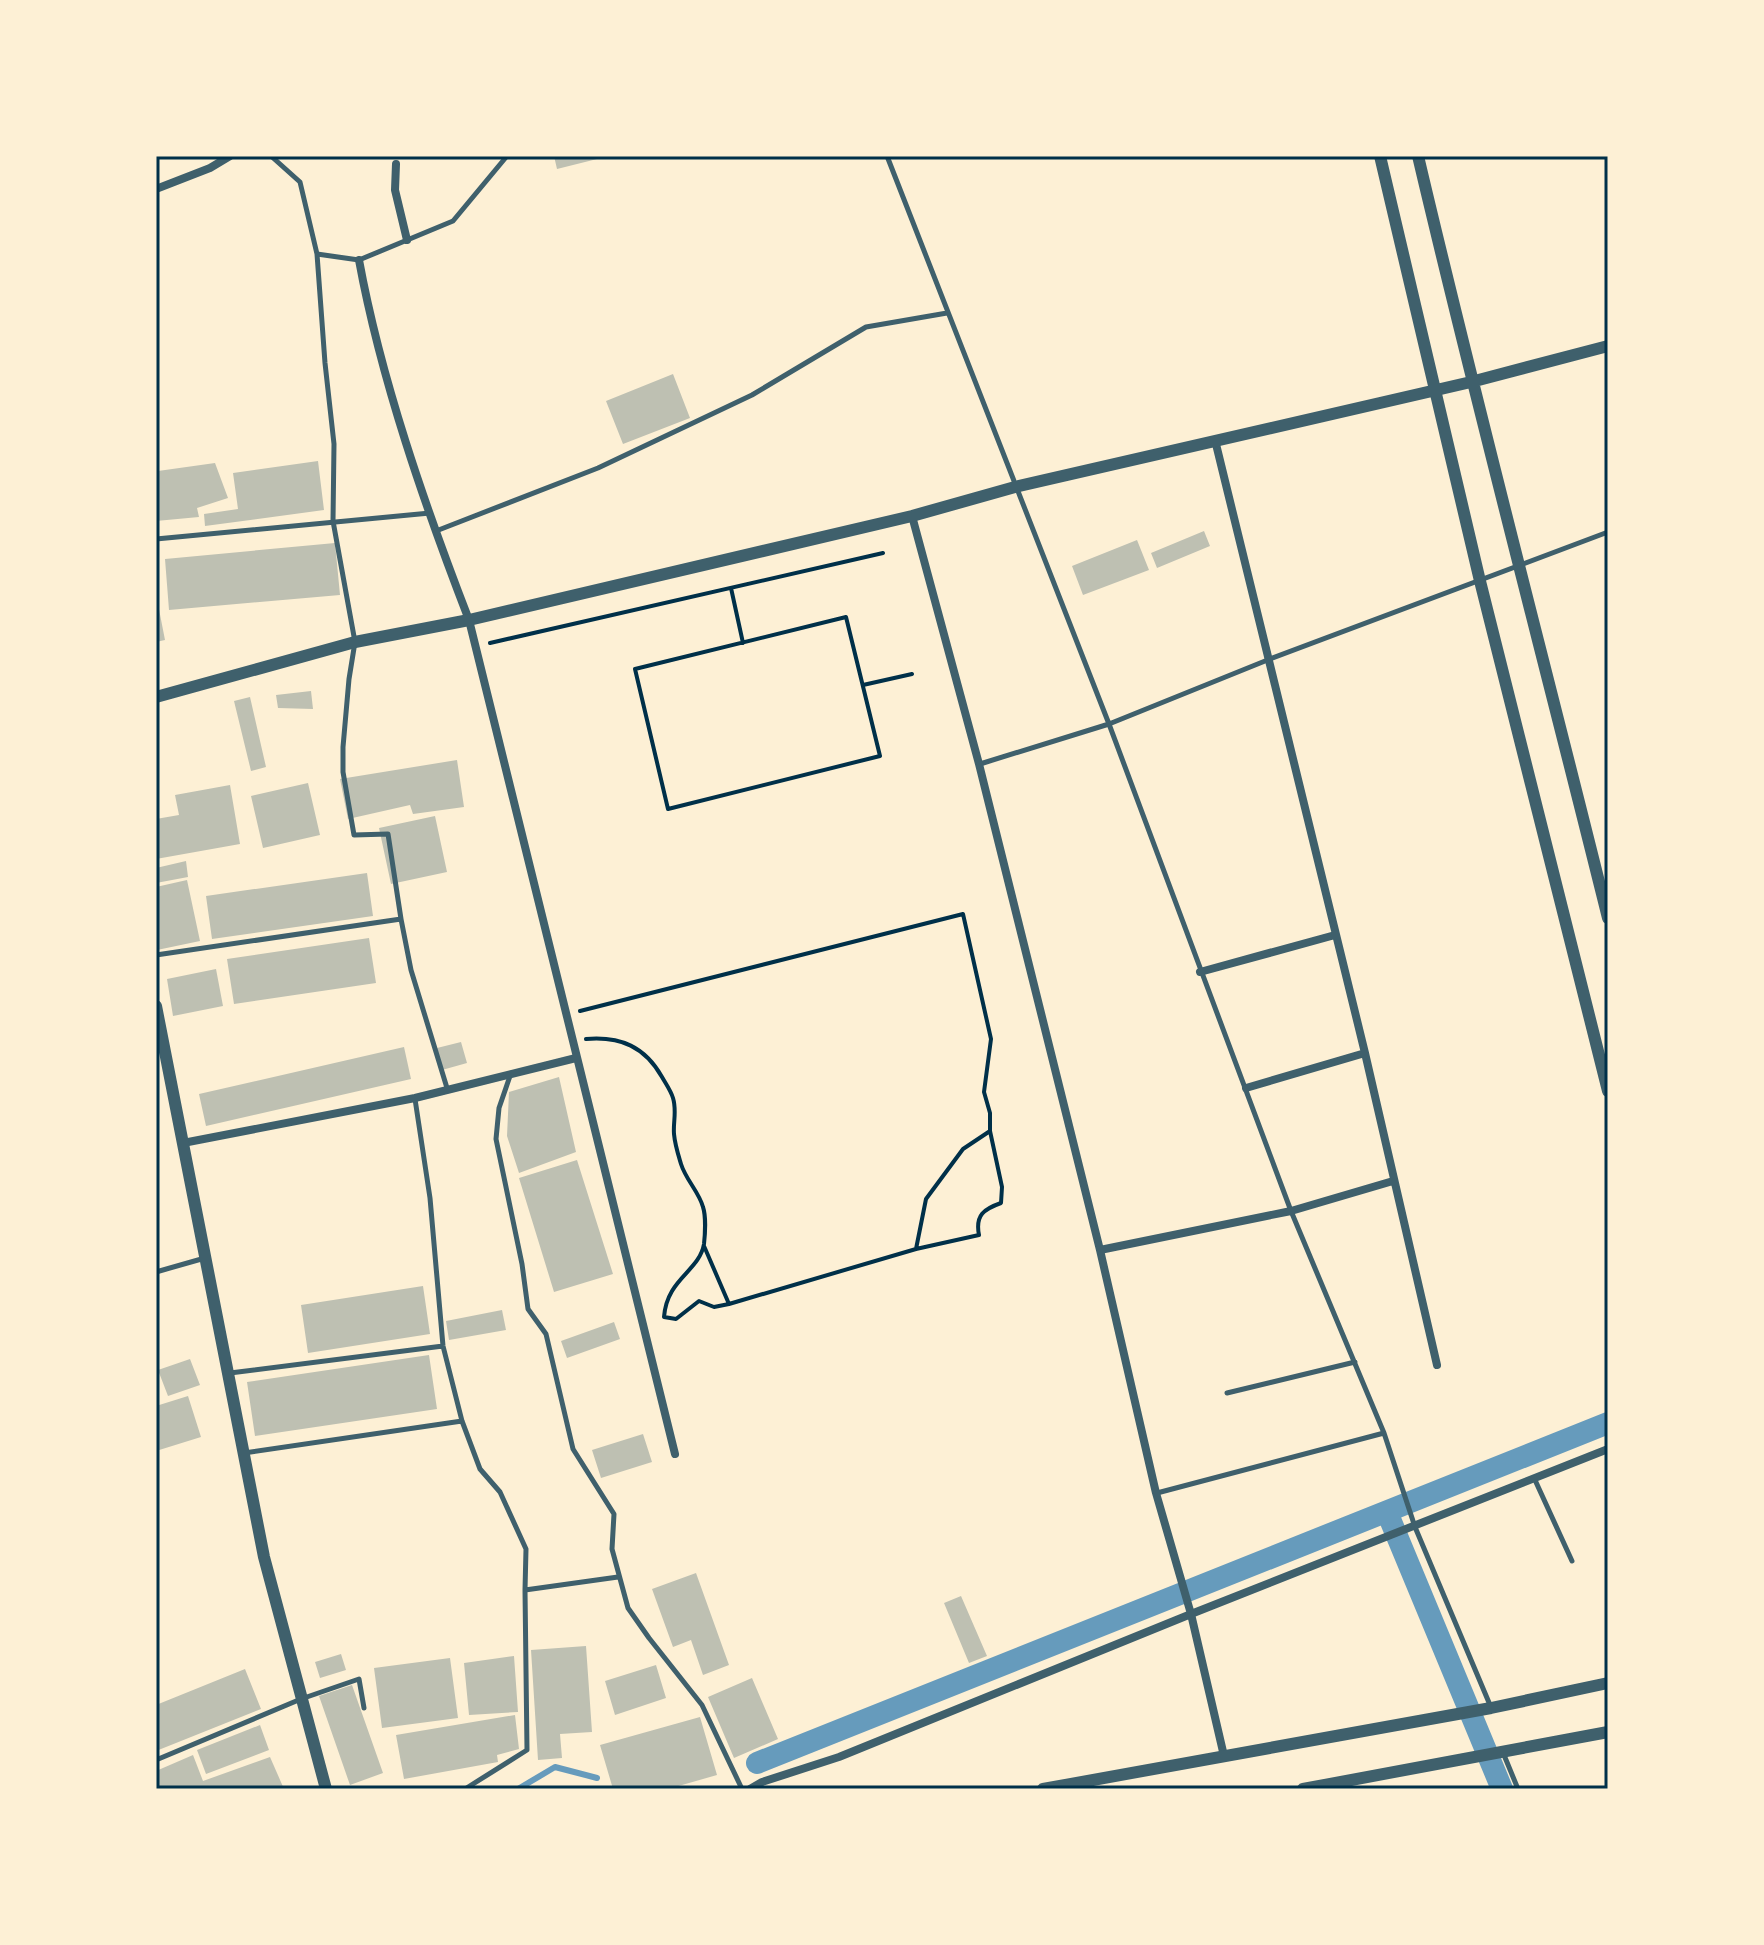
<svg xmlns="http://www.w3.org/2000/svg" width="1764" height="1945" font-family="'Work Sans',sans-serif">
  <rect width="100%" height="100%" fill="#fdf0d5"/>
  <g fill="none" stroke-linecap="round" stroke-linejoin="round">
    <path stroke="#669bbc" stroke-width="6" d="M518,1789L555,1767L597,1778"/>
    <path stroke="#669bbc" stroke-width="22" d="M1387,1512L1502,1789
      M757,1763L1608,1423"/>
  </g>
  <path fill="#bec0b2" d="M554,156H605V157L557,169Z
    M673,374L690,418L623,444L606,401Z
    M318,461L324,510L205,526L204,514L238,509L233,473Z
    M215,463L228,498L197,508L199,517L156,521V466L158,471Z
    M1204,531L1210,546L1157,568L1151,553Z
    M1137,540L1149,570L1083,595L1072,566Z
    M335,543L340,595L169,610L165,559Z
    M156,594L165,640L156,642Z
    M311,691L313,709L278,708L276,695Z
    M250,697L266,767L251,771L234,701Z
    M457,760L464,807L413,814L410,805L348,819L340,779Z
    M308,783L320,835L263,848L251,796Z
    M230,785L240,844L156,859V819L179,815L175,795Z
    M435,816L447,872L391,884L379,828Z
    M186,861L188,877L156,883V868Z
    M367,873L373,916L212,939L206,896Z
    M187,880L200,941L157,950L156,887Z
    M369,938L376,983L234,1004L227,959Z
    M216,969L223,1006L173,1016L167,979Z
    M461,1042L467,1063L442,1070L437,1048Z
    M404,1047L411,1079L206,1126L199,1094Z
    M559,1077L576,1152L519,1173L507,1136L509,1092Z
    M577,1160L613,1274L554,1292L519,1178Z
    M423,1286L430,1334L308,1353L301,1305Z
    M502,1310L506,1330L449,1340L446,1321Z
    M614,1322L620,1339L567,1358L561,1341Z
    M429,1355L437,1409L255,1436L247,1382Z
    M190,1359L200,1385L168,1396L158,1370Z
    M188,1396L201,1437L156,1451V1406Z
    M643,1434L652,1462L601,1478L592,1450Z
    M696,1573L729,1665L703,1675L691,1640L673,1647L652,1589Z
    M961,1596L987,1656L969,1663L944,1603Z
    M586,1646L592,1732L560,1734L562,1758L538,1760L531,1650Z
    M341,1654L346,1670L320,1678L315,1662Z
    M514,1656L518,1712L469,1715L464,1663Z
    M450,1658L458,1718L382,1728L374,1668Z
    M656,1665L666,1698L615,1715L605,1681Z
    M245,1669L261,1709L156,1751V1705Z
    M752,1678L778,1739L734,1758L708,1697Z
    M352,1685L383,1773L350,1785L319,1696Z
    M515,1715L519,1749L497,1755L498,1762L404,1779L396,1735Z
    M700,1717L717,1775L668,1789H613L600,1745Z
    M260,1725L269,1750L206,1774L197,1750Z
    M193,1755L203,1781L270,1757L284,1789H156V1771Z"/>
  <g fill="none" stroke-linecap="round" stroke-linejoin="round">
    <path stroke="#003049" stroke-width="4" d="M731,588L743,643
      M846,617L880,756L668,809L635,669Z
      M490,643L883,553
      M863,685L912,674
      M580,1011L963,914L991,1039L984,1092L990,1113V1131L963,1149L926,1199L916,1249L979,1235C975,1215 984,1209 1001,1203L1002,1187L990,1131
      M586,1039C621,1036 645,1047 662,1077C666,1084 671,1091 673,1098C677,1111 673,1122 674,1134C675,1145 678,1154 681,1164C686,1180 699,1192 703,1207C706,1216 705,1235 704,1244C699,1272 667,1278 664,1317L676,1319L699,1301L714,1307L729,1304L916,1249
      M704,1246L729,1304"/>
    <path stroke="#3f606c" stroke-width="5" d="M271,156L300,182L317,254L325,363L334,444L333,521L355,642L349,679L343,747V772L354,835L388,834L401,919
      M887,156L1109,724L1291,1211L1384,1433L1415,1527L1490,1705
      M317,254L359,260L453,221L507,156
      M436,531L598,468L752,395L866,327L947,313
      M156,539L430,513
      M980,764L1109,724L1270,659L1608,532
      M156,955L401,919L411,970L447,1088
      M510,1076L499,1108L496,1139L522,1264L528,1309L546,1334L573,1449L614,1514L612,1549L628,1608L649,1638L702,1705L742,1789
      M415,1099L430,1198L443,1346L462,1421L480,1469L500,1492L526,1549L525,1590L618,1577
      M156,1272L205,1258
      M230,1373L443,1346
      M1227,1393L1355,1362
      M244,1453L462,1421
      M1535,1480L1572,1561
      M1157,1493L1384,1433
      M1504,1755L1518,1789
      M156,1760L301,1699L359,1679L364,1708
      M465,1789L527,1750L525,1590"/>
    <path stroke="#3f606c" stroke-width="8" d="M396,164L395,190L407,240
      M156,189L210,168L230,156
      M359,260C381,380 425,506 469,620L675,1454
      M1215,440L1365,1053L1437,1365
      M912,516L979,764L1100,1250L1156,1493L1191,1614L1224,1756
      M1200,972L1335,935
      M1246,1088L1365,1053
      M183,1143L415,1098L576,1058
      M1100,1250L1291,1211L1393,1181
      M750,1789L762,1782L839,1757L1191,1614L1608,1449"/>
    <path stroke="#3f606c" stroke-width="12" d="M1380,156L1480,581L1608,1091
      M1418,156C1478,411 1545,664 1608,918
      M156,697L355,642L469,620L912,516L1015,487L1471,382L1608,346
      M156,1006L264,1557L326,1789
      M1043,1789L1491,1708L1608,1683
      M1303,1789L1608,1732"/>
  </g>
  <rect width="1764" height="1945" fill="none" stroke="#fdf0d5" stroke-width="316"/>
  <rect x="158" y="158" width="1448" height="1629" fill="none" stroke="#003049" stroke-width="3"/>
</svg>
